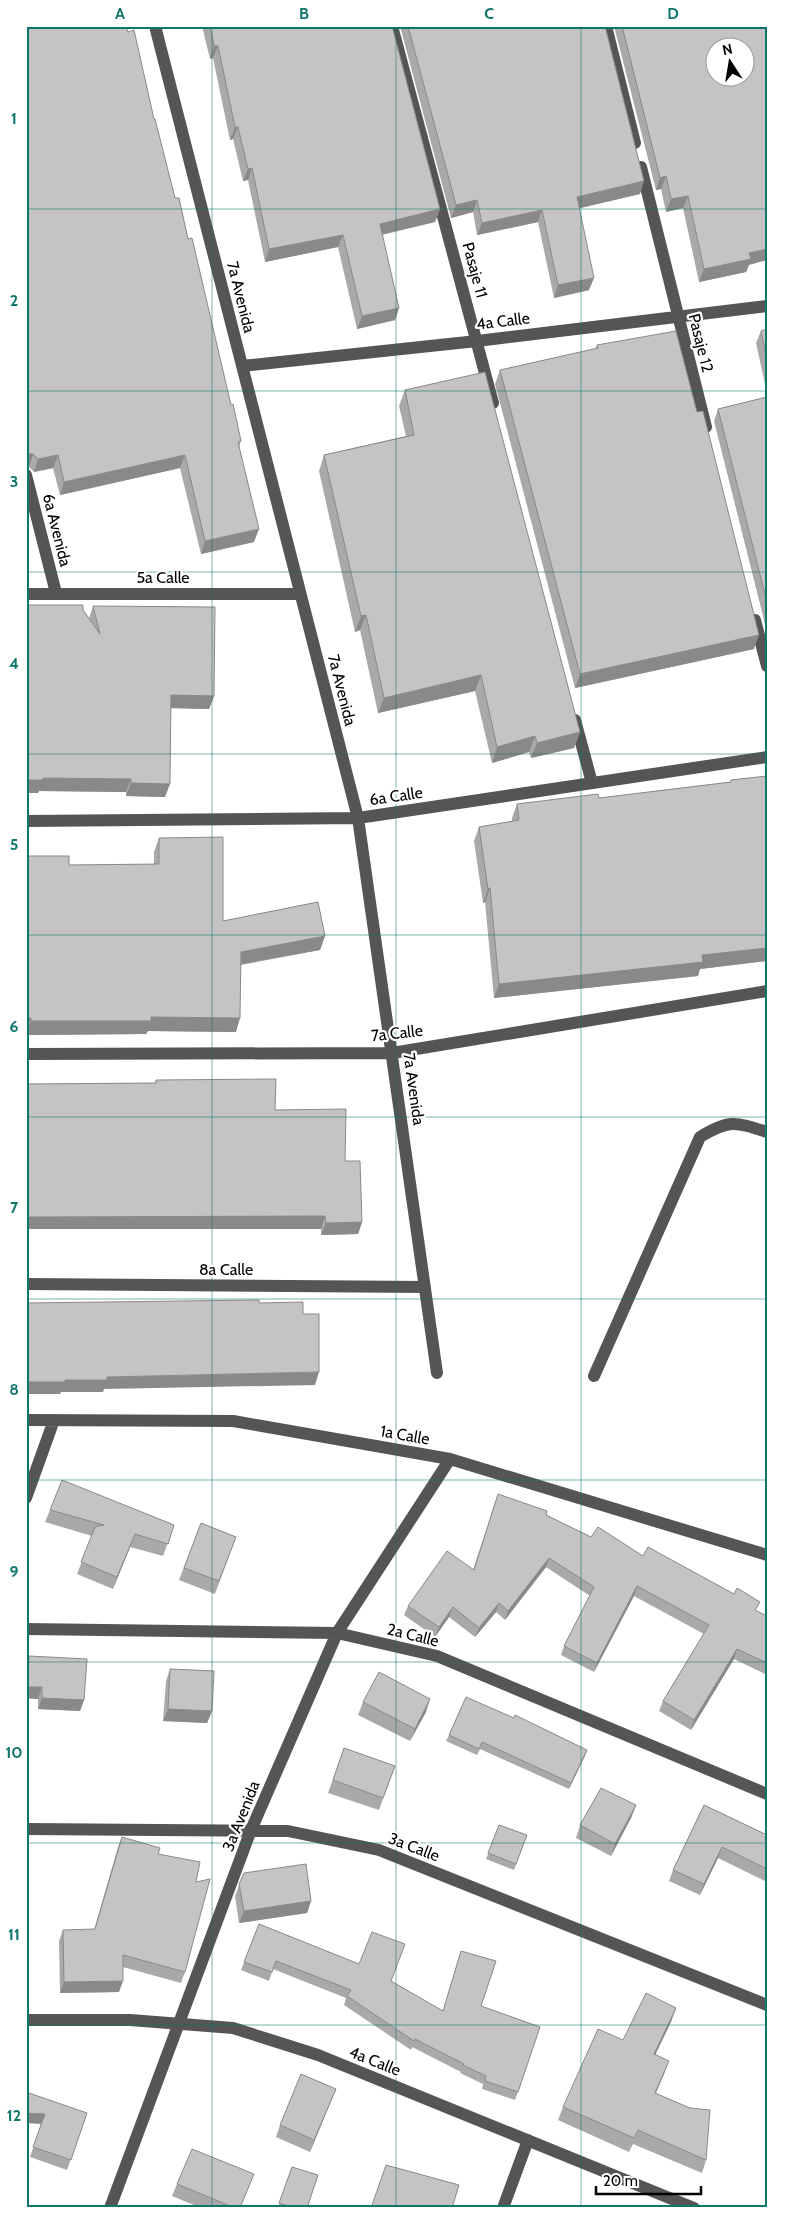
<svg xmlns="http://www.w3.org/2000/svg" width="793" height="2234" font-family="Cabin,sans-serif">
  <rect width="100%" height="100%" fill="#fff"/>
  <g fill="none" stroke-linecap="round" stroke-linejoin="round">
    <path stroke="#555" stroke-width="12" d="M155,26L358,818L437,1373
      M392,26L493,403
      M606,26L635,143
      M641,167L706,427
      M242,366L477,341L767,306
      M26,475L56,593
      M26,594H300
      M755,620L767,666
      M575,720L592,783
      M26,821L358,818L767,757
      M26,1054L392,1053L767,991
      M26,1284L425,1287
      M594,1376L700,1137C729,1119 736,1122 767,1132
      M26,1420L233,1421L450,1459L767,1555
      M26,1498L54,1420
      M26,1629L337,1633L437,1656L767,1794
      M26,1829L288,1831L379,1850L767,2005
      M26,2020H130L233,2028L318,2055L694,2208
      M110,2208L251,1830L337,1633L450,1459
      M503,2208L528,2140"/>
  </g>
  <path fill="#a9a9a9" d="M26,26L154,119L175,198L188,239L231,405L241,441L239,447L254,542L201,554L180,468L60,495L53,468L34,472L29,467H26Z
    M202,26H392L440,209L435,222L382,235L399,308L395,320L357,329L338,247L265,262L248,180L243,181L233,139L230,140L213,58L210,59Z
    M400,26H605L640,194L579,208L589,290L554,298L538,222L477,235L473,212L451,218Z
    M614,26H767L749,265L746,272L699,282L683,208L666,212L661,189L656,190Z
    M767,329V393L756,343L761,331Z
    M597,345L754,649L575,688L495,384L500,370L595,349Z
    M405,390L580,732L574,748L531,758L529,752L492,763L475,691L378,713L360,630L355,632L319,471L324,455L406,436L399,406Z
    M767,397V632L714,421L718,409Z
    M26,605L83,610L89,618L93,606L214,696L209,709L171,708L165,797L126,796V792L39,791L38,793H26Z
    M767,776V961L700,969L698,976L494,998L485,902L483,903L474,841L479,827L512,821V818L517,804L599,798L730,782L731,780Z
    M159,838L223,921L325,936L320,950L241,965L236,1032L148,1031L146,1034L26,1035V856L69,865L154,864V852Z
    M156,1080L275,1110L345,1161L362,1222L358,1234L321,1235V1229H26V1084L155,1083Z
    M498,1494L546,1515L591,1537L643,1556L767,1616V1675L734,1659L691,1730L659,1711L663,1701L704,1634L634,1596L594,1672L561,1655L564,1646L590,1596L546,1567L505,1620L496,1612L475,1637L449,1617L435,1637L404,1615L408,1606L473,1570Z
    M50,1510L174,1525L163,1556L130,1547L113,1589L77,1574L92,1536L45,1522Z
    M201,1523L236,1537L215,1594L179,1580Z
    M29,1656L84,1700L80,1711L38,1709V1699L26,1698V1664Z
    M170,1669L212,1711L207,1723L163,1721L166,1681Z
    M363,1702L426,1712L410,1741L358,1715Z
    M449,1735L587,1750L569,1789L480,1749L477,1755L446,1741Z
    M344,1748L395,1766L379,1810L328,1793Z
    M636,1805L631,1818L611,1856L576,1838L580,1825Z
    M704,1805L767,1835V1882L718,1858L700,1895L669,1881L673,1870Z
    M499,1825L527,1835L514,1870L486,1859Z
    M122,1837L158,1854L196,1882L185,1972L181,1983L123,1967L119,1992L60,1993L59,1941L63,1930H94L118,1847Z
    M244,1873L311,1901L307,1913L239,1923L235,1896Z
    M259,1924L391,1981L443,2011L461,1951L481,2006L540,2027L515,2100L482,2089L483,2084L460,2073L461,2072L412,2047L411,2050L344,2005L346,1998L273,1969L269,1981L241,1970Z
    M671,2022L655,2054L664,2074L656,2093L706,2160L702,2173L633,2144L629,2152L558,2120L563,2107L623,2040Z
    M336,2089L310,2152L276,2137L280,2125Z
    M87,2113L67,2170L30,2157L41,2124Z
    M292,2167L307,2208H278Z
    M177,2184L249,2186L240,2208H201L172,2196Z"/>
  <path fill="#898989" d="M214,46H218L213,58L210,59Z
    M235,127H238L233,139L230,140Z
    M252,168L248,180L243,181L248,169Z
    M666,176L661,189L656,190L660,178Z
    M644,181L640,194L572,210L577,197Z
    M688,196L683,208L666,212L671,199Z
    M477,200L473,212L451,218L456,205Z
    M440,209L435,222L375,236L380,224Z
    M542,210L538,222L477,235L482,223Z
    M343,235L338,247L265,262L269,249Z
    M767,249V260L749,265L746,272L699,282L704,269L749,253Z
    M594,278L589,290L554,298L558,285Z
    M399,308L395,320L357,329L362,316Z
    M29,454H33L29,467H26V456Z
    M58,455L53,468L34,472L38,459Z
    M185,455L180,468L60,495L64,482Z
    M259,529L254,542L201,554L205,541Z
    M366,615L360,630L355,632L361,616Z
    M759,635L754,649L575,688L580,674Z
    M481,675L475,691L378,713L384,698Z
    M171,695L214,696L209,709L166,708Z
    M580,732L574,748L531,758L537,743Z
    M535,736L529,752L492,763L497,747Z
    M43,778L131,779L126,792L39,791L38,793H26V780Z
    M131,783L170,784L165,797L126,796Z
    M490,888L485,902L483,903L488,889Z
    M325,936L320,950L236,965L241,952Z
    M767,948V961L700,969L698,976L494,998L499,984L702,955Z
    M151,1017L240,1018L236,1032L148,1031L146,1034L26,1035L31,1021Z
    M26,1018H31L26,1031Z
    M325,1216L321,1229H26V1217Z
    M362,1222L358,1234L321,1235L326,1223Z
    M319,1372L315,1385L104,1389L103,1392H61L60,1394H26V1382L107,1377Z
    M135,1534L130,1547L113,1589L117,1577Z
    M549,1558L546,1567L505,1620L508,1611Z
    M637,1586L634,1596L594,1672L597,1663Z
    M499,1603L496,1612L475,1637L479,1628Z
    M453,1607L449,1617L435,1637L439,1627Z
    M737,1649L734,1659L691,1730L694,1720Z
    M27,1687H42L38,1699L26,1698V1689Z
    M42,1698L84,1700L80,1711L38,1709Z
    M430,1699L426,1712L410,1741L415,1729Z
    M168,1709L212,1711L207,1723L163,1721Z
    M587,1750L585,1756L569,1789L571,1783Z
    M636,1805L631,1818L611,1856L615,1844Z
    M722,1847L718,1858L700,1895L704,1884Z
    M311,1901L307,1913L239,1923L244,1911Z
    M123,1981L119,1992L60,1993L64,1982Z
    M676,2008L671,2022L649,2068L654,2054Z
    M669,2061L664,2074L650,2106L655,2093Z
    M336,2089L331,2101L310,2152L314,2140Z
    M26,2113L45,2114L41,2124L26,2123Z"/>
  <path fill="#c4c4c4" stroke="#898989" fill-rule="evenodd" d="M26,26H126L128,32L134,30L154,119H155L175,198H179L188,239L192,238L231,405L233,404L241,441L238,442L259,529L205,541L185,455L64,482L58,455L38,459L33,454H29L26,456Z
    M210,26H392L440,209L380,224L399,308L362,316L343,235L269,249L252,168L248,169L238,127H235L218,46H214Z
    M408,26H605L644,181L577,197L594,278L558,285L542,210L482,223L477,200L456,205Z
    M622,26H767V249L749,253L751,259L704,269L688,196L671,199L666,176L660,178ZM716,48H746V78H716Z
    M767,329V360L761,331Z
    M676,331L697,412L703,411L759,635L580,674L500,370L598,348L597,345Z
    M485,372L580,732L537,743L535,736L497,747L481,675L384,698L366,615L361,616L324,455L414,435L405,390Z
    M767,397V602L718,409Z
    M26,605H83V610L100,634L93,606L215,607L214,696L171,695L170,784L131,783V779L43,778V780H26Z
    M767,776V948L702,955L703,962L499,984L490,888L488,889L479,827L519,820L517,804L598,794L599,798L731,782V780Z
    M223,837V921L318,902L325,936L241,952L240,1018L151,1017V1021H31V1018H26V856H69V865L159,864V838Z
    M276,1079L275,1110L346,1109L345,1161H360L362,1222L326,1223L325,1216L26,1217V1084L156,1083V1080Z
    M259,1300V1303L303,1302V1314H319V1372L107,1377V1380H65V1382H26V1303Z
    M62,1480L174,1525L168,1544L135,1534L117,1577L81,1562L95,1527L104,1525L50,1510Z
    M498,1494L547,1511L546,1515L591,1537L598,1527L643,1556L648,1547L734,1594L737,1588L760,1602L755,1610L767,1616V1663L737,1649L694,1720L663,1701L709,1625L637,1586L597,1663L564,1646L594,1587L549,1558L508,1611L499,1603L479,1628L453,1607L439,1627L408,1606L447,1551L474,1570Z
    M201,1523L236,1537L219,1581L184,1568Z
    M29,1656L87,1659L84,1700L42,1698V1687H27Z
    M170,1669L214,1671L212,1711L168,1709Z
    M379,1672L430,1699L415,1729L363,1702Z
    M466,1697L514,1718L515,1715L587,1750L571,1783L482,1742L479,1749L449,1735Z
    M344,1748L395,1766L383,1798L333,1780Z
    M601,1788L636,1805L615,1844L580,1825Z
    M704,1805L767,1835V1869L722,1847L704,1884L673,1870Z
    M499,1825L527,1835L516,1864L488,1853Z
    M122,1837L160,1848L158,1854L200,1862L196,1882L210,1879L185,1972L123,1955V1981L64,1982L63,1930L95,1929Z
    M306,1864L311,1901L244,1911L239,1884L244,1873Z
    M259,1924L359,1964L372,1932L405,1944L391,1981L443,2011L461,1951L496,1961L481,2006L540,2027L518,2092L485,2081L486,2076L463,2065L464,2064L415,2039L414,2041L347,1996L351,1990L276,1961L272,1972L244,1962Z
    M646,1993L676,2008L654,2054L669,2061L655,2093L690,2108L710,2110L706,2160L638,2130L634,2138L563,2107L598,2029L623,2040Z
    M301,2074L336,2089L314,2140L280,2125Z
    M26,2092L87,2113L71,2160L33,2147L45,2114L26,2113Z
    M192,2149L254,2174L240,2208H235L177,2184Z
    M386,2165L459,2185L452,2208H371Z
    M292,2167L318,2175L307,2208H294L279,2203Z"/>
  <path fill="none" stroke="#0f766e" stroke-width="1" stroke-opacity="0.55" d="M212,26V2208M396,26V2208M581,26V2208M26,209H767M26,391H767M26,572H767M26,754H767M26,935H767M26,1117H767M26,1299H767M26,1480H767M26,1662H767M26,1843H767M26,2025H767"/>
  <g text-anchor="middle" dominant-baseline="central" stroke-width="4.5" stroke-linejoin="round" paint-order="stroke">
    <g font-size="16" fill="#000" stroke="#fff">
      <text transform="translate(475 270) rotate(75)">Pasaje 11</text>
      <text transform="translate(241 297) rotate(76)">7a Avenida</text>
      <text transform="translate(503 321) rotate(-7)">4a Calle</text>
      <text transform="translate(701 343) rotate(76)">Pasaje 12</text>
      <text transform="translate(57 530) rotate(76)">6a Avenida</text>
      <text x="163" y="577">5a Calle</text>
      <text transform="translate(342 690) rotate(76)">7a Avenida</text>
      <text transform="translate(396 796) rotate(-8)">6a Calle</text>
      <text transform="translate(397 1033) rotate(-6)">7a Calle</text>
      <text transform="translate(414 1089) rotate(82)">7a Avenida</text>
      <text x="226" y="1269">8a Calle</text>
      <text transform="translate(405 1435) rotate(10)">1a Calle</text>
      <text transform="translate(413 1635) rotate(14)">2a Calle</text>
      <text transform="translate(241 1816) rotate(-68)">3a Avenida</text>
      <text transform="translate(414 1847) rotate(21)">3a Calle</text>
      <text transform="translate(375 2061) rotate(22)">4a Calle</text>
    </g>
  </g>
  <rect width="793" height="2234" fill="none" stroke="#ffffff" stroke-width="55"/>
  <g transform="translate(730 62) rotate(348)"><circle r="24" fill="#ffffff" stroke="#999999"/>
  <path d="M0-4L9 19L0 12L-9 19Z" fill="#000000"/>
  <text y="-8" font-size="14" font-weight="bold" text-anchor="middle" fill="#000000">N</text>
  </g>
  <path d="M596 2186v8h105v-8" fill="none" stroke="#000000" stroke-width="2.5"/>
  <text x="603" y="2186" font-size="15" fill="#000000" stroke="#ffffff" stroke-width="4" paint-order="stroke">20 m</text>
  <rect x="28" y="28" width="738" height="2178" fill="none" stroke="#0f766e" stroke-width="2"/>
  <g font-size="16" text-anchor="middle" font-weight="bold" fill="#0f766e">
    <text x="120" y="19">A</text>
    <text x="304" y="19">B</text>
    <text x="489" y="19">C</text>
    <text x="673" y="19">D</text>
    <text x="14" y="124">1</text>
    <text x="14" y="306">2</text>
    <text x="14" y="487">3</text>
    <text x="14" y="669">4</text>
    <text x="14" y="850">5</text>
    <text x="14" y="1032">6</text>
    <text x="14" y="1213">7</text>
    <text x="14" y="1395">8</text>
    <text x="14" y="1577">9</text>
    <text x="14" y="1758">10</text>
    <text x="14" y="1940">11</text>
    <text x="14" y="2121">12</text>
  </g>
</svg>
